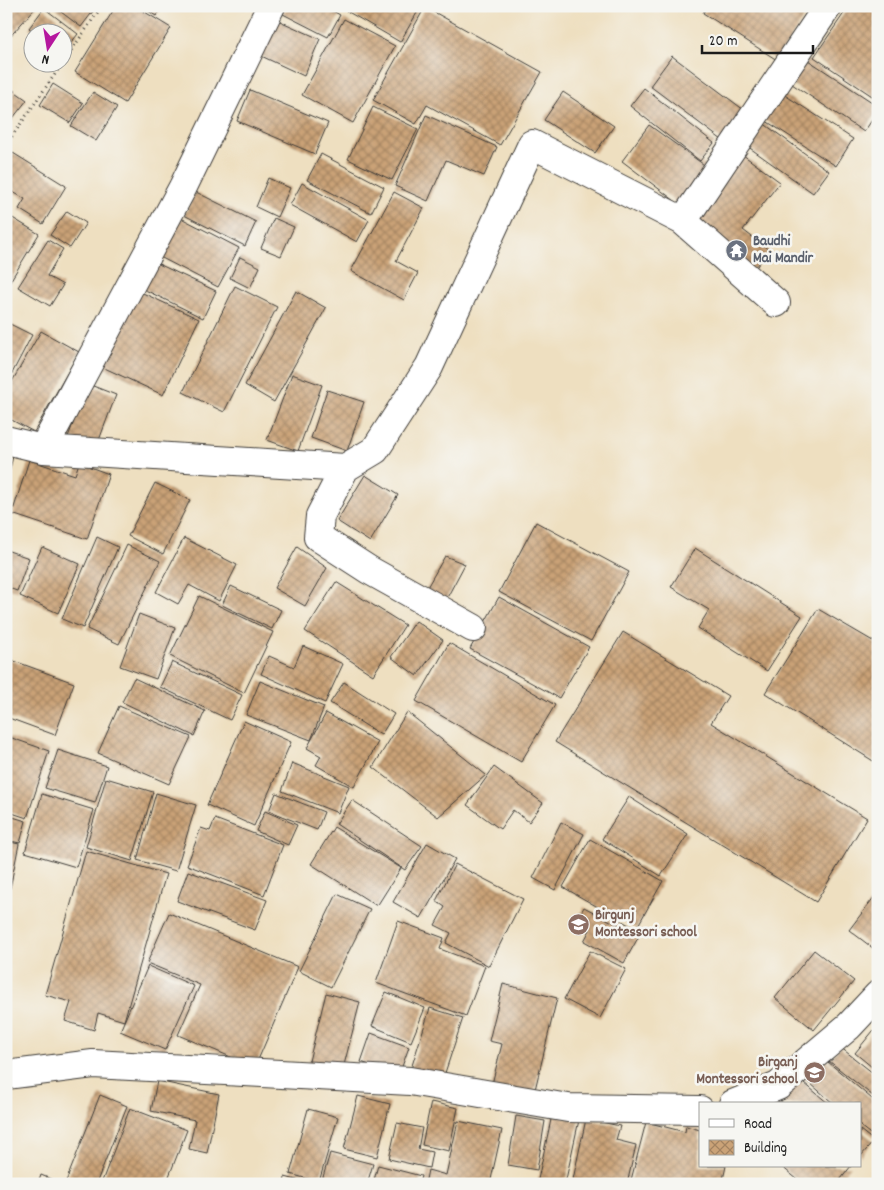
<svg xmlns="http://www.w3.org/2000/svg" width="884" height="1190" font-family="Dekko,sans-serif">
  <defs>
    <pattern id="building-cross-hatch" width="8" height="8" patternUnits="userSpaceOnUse" patternTransform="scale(1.25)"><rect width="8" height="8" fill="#caa277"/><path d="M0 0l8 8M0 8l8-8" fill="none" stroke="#a38361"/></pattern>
  </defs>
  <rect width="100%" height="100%" fill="#f6f6f2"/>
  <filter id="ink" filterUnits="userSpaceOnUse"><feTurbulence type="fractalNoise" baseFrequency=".02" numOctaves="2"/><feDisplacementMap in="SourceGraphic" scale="10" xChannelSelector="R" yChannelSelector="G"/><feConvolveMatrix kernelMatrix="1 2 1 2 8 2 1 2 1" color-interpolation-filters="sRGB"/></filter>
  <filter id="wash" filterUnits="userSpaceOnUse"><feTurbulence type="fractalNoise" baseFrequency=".0096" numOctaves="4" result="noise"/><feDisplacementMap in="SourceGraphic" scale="20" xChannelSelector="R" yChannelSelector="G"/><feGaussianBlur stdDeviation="1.12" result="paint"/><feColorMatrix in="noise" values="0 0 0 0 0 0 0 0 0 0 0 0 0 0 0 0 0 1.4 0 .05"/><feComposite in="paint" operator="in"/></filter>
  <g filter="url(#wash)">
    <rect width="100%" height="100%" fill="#eedfc0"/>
    <g id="blocks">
      <path fill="url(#building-cross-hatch)" d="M6,6H37L6,41Z
        M53,6H97L81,27Z
        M116,6H135L171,28L125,103L75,72Z
        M141,6H163L156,16Z
        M287,6H324L340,15L328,37L283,14Z
        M338,6H421L400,42Z
        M707,6H811L777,60L703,13Z
        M849,6H878V100L814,57Z
        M425,7L542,72L500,145L427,105L416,124L373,100Z
        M44,8L78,34L62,54V32H34L29,28Z
        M273,18L320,39L304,76L257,54Z
        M344,19L395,46L353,123L302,95Z
        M672,56L744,110L722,140L650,86Z
        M808,60L878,106V111L864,132L792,84Z
        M53,84L83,103L70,123L40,105Z
        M6,85L27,100L6,127Z
        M644,88L714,143L700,161L630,106Z
        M250,90L328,123L315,154L237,121Z
        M93,92L117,107L96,141L71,126Z
        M563,92L614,126L595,153L544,120Z
        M780,92L853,139L836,166L763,119Z
        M373,107L418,129L392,180L348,159Z
        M426,115L497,147L484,176L446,160L428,201L395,186Z
        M763,123L829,171L813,193L747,146Z
        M649,125L707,167L679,204L622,161Z
        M13,153L66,186L43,224L19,209L25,199L6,188V164Z
        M321,154L384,187L371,213L307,180Z
        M743,155L780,182L743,230L769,250L754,270L692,225Z
        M268,178L290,188L277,217L256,207Z
        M302,183L369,220L357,242L290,205Z
        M196,192L256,222L245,246L184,215Z
        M394,192L424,208L396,261L418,273L404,300L351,271Z
        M67,211L86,223L70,248L50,235Z
        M6,214L39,234L6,288Z
        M181,218L239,248L218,287L160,257Z
        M274,218L294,227L281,256L261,248Z
        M48,240L63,249L47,276L63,285L50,306L18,287Z
        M240,257L260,267L250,288L230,278Z
        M150,260L216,291L203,318L137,286Z
        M235,286L277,307L224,412L183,392Z
        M134,289L199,319L163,395L98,365Z
        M296,291L326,308L274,402L245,385Z
        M6,322L32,335L6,385Z
        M41,331L79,352L34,432L6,417V392Z
        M292,374L322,385L298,451L267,440Z
        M88,384L116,395L96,448L68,437Z
        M327,390L364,402L347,451L311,438Z
        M6,446L15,448L7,481H6Z
        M29,460L75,475L79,463L109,474L87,539L12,514Z
        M365,475L398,495L370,542L337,521Z
        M155,483L190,500L163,554L128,536Z
        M536,522L629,572L591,641L499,592Z
        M97,537L118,547L83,628L62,619Z
        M184,538L237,565L219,601L189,585L178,604L156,592Z
        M127,545L160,561L119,644L87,629Z
        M42,547L80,564L58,613L20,596Z
        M297,547L327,568L305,606L274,588Z
        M695,548L802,616L767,671L698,628L709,610L671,587Z
        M6,550L29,558L17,591L6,587Z
        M445,556L465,564L442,607L422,596Z
        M336,582L405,625L373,675L305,631Z
        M231,586L281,610L272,629L222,605Z
        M199,596L273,632L244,693L170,656Z
        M499,597L589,647L559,698L470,649Z
        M818,609L878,644V764L765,693Z
        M139,614L175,628L156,679L120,666Z
        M416,621L443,640L417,676L391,657Z
        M623,632L728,696L711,723L867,818L816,902L555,742Z
        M449,643L555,705L521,762L416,701Z
        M303,646L343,664L325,703L261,674L269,656L294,667Z
        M6,658L74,683L55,735L6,717Z
        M172,662L242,695L230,720L160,687Z
        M134,678L205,711L194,736L122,702Z
        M260,681L324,707L311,740L246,715Z
        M344,682L394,714L381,735L330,703Z
        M119,706L191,737L169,784L98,753Z
        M407,712L486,775L438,817L373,767Z
        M326,713L378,742L354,787L316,765L321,756L307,748Z
        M244,721L291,742L254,826L207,805Z
        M6,736L49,751L27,818L6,811Z
        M58,750L107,766L95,803L45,788Z
        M292,763L349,786L338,813L282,791Z
        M494,767L543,803L529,822L513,810L500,829L467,805Z
        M106,778L153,792L132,861L86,847Z
        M156,793L196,805L176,871L137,860Z
        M276,793L324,812L317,830L269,811Z
        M42,794L94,810L76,867L25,852Z
        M629,797L688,834L661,876L602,839Z
        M352,800L422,846L405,870L336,824Z
        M265,811L297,825L288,845L256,831Z
        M6,815L26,821L20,843L6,840Z
        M215,819L283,845L264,895L187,865L201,828L210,831Z
        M561,822L584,834L555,890L533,878Z
        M334,827L401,868L377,906L311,864Z
        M590,839L663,881L636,929L563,887Z
        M6,841L19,844L10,888H6Z
        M427,843L455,859L421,918L393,902Z
        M86,851L166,874L124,1021L98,1013L94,1030L65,1021L71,1002L45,995Z
        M455,864L523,899L489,966L446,943L451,933L435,925L445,907L436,901Z
        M188,871L267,900L255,930L177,901Z
        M878,892V952L849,930Z
        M337,894L370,909L331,987L299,971Z
        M584,907L639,936L624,963L584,941L590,930L576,922Z
        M169,913L298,967L255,1067L178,1035L200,985L147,963Z
        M398,921L444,938L440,949L485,966L466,1016L376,983Z
        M814,950L854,981L814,1030L775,998Z
        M590,951L626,969L600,1018L564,999Z
        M148,966L194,986L165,1050L120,1031Z
        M503,984L557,998L533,1098L491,1088L502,1044L489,1041Z
        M386,992L425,1008L411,1042L372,1026Z
        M326,993L360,1002L342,1073L308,1065Z
        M430,1008L463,1018L442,1082L410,1072Z
        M878,1025V1072L855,1053Z
        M371,1033L409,1047L399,1075L361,1062Z
        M840,1047L878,1077V1100L829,1061Z
        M821,1056L878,1104V1133L874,1137L860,1126V1104H834L803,1077Z
        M797,1077L829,1104H784L778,1099Z
        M157,1081L219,1094L207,1153L189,1149L195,1120L151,1111Z
        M100,1095L127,1106L96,1184H65Z
        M358,1096L390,1104L377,1157L344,1149Z
        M431,1102L458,1108L449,1151L422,1145Z
        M130,1108L187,1130L166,1184H101Z
        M308,1109L338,1117L319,1182L290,1174Z
        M552,1115L579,1120L565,1184H537Z
        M516,1116L545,1121L537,1170L508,1165Z
        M586,1119L620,1126L616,1140L636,1145L627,1184H572Z
        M458,1121L502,1130L490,1184H425L428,1170L446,1175Z
        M646,1122L685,1132L686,1126L700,1130V1166H726L722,1184H630Z
        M397,1123L422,1128L418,1149L432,1152L429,1168L389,1159Z
        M860,1130L874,1141L860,1157Z
        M330,1153L373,1164L367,1184H321Z
        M378,1165L421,1176L419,1184H373Z
        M781,1166H851L837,1184H803Z
        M41,1175L63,1184H38Z
        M285,1177L308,1183L307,1184H284Z"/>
    </g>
  </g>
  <g filter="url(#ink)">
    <use href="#blocks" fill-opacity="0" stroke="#3c3935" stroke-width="1"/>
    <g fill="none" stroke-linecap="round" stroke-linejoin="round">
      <defs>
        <path id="minor" d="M683,221L828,6
          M6,440L43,449L345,468L375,450L429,367L532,144L683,221L776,303
          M43,449L183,187L271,6
          M345,468L320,516L318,537L369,570L473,628
          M6,1075L93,1064L410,1081L568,1108L700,1110
          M733,1104L778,1086L849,1026L878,995"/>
      </defs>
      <use href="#minor" stroke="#3c3935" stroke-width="30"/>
      <path stroke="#3c3935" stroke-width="3" stroke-dasharray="1 4" stroke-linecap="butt" d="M6,145L102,6"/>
      <use href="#minor" stroke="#fff" stroke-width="28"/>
    </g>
  </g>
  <defs>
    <symbol id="temple-disc" viewBox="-11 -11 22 22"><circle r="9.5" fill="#6b7280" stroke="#f6f6f2"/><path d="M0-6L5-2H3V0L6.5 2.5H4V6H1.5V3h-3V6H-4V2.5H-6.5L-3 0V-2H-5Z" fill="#fff"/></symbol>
    <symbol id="school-disc" viewBox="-11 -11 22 22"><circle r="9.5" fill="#8d6e63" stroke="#f6f6f2"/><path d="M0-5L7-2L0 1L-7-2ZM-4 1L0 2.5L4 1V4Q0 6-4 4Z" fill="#fff"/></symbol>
  </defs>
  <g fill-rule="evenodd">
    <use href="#temple-disc" x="724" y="238" width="25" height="25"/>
    <use href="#school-disc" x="566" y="912" width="25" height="25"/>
    <use href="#school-disc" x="802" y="1060" width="25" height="25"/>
  </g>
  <g text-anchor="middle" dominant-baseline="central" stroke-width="5" stroke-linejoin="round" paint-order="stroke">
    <g font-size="15" font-weight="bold" fill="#5b616d" stroke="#f6f6f2" text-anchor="start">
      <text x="753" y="242">Baudhi<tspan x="753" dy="17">Mai Mandir</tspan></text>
    </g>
    <g font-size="15" font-weight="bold" fill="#785e54" stroke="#f6f6f2" text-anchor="start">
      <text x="595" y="916">Birgunj<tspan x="595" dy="17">Montessori school</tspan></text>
      <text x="798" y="1063" text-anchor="end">Birganj<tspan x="798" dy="17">Montessori school</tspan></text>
    </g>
  </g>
  <rect width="884" height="1190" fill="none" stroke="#f6f6f2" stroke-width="25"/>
  <rect x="699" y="1102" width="162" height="65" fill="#f6f6f2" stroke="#9f9f9c"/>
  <rect x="709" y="1119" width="25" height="8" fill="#ffffff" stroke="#9f9f9c"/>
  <text x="744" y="1128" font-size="15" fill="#1c1c1c">Road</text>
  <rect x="709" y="1140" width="25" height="15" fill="url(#building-cross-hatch)" stroke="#9f9f9c"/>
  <text x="744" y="1152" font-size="15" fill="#1c1c1c">Building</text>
  <g transform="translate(48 48) rotate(192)"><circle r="24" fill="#f6f6f2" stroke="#9f9f9c"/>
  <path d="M0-4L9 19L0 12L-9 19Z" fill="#b5179e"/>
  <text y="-8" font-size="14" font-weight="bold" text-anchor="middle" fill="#1c1c1c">N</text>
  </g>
  <path d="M702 45v8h111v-8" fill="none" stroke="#1c1c1c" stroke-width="2.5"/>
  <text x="709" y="45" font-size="15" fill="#1c1c1c" stroke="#f6f6f2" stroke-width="4" paint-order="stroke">20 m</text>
</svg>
